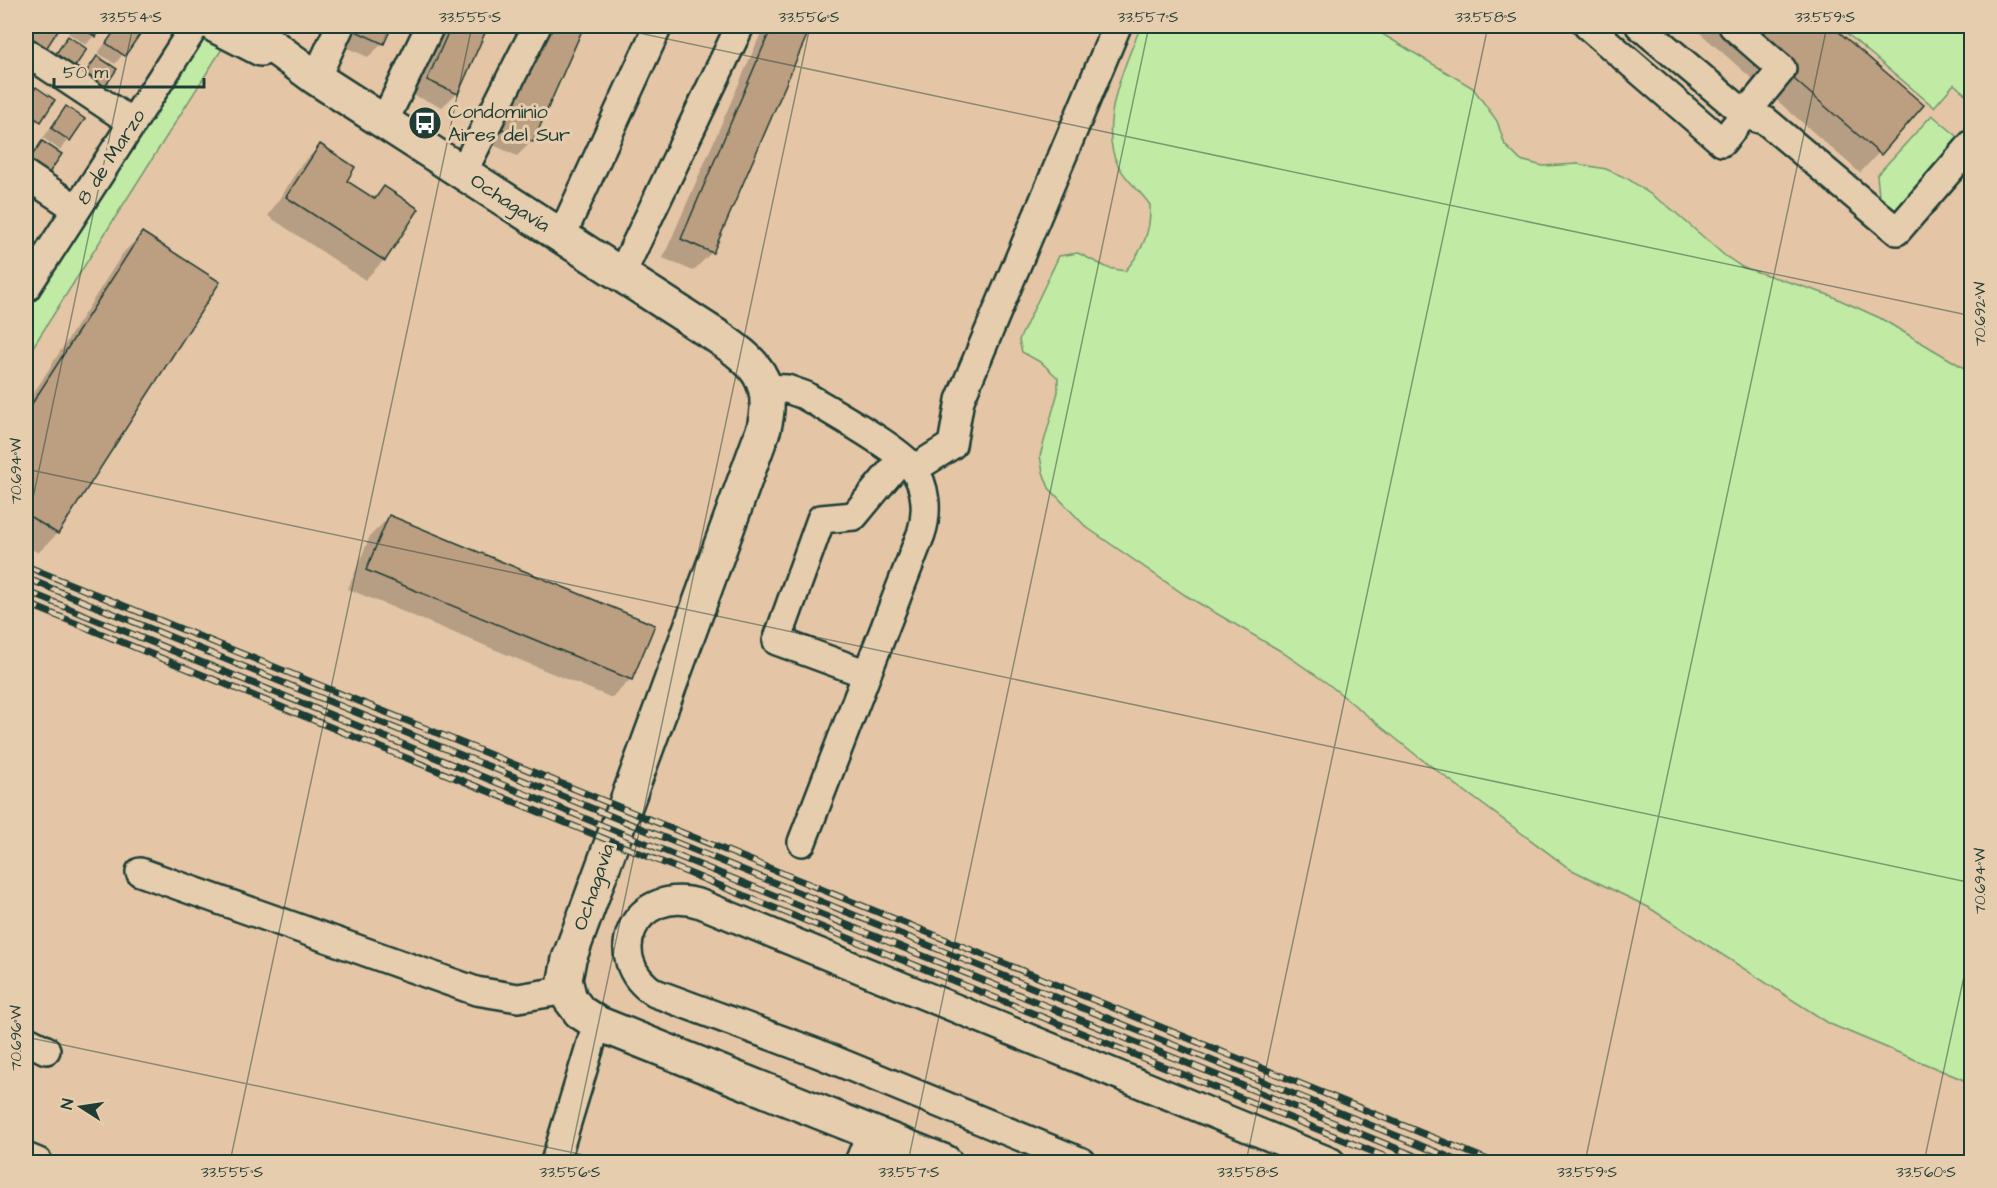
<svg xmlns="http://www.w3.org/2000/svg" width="1997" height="1188" font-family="'Architects Daughter',sans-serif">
  <rect width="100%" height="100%" fill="#e4c6a6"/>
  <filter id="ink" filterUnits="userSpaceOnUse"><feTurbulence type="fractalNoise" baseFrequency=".0167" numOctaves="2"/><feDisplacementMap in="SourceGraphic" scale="12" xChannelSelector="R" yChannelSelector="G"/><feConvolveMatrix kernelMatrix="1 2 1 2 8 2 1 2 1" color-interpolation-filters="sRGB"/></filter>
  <g filter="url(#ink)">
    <path fill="#c1eaa5" stroke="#70946c" stroke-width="1.5" d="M204,26L227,41L26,358V306Z
      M1141,26H1369L1473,88L1497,121L1505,145L1520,160L1543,166L1578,164L1606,169L1628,179L1669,207L1724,255L1742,267L1829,295L1880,318L1971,372V1083L1830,1024L1648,907L1570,869L1416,755L1327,683L1279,650L1185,595L1086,527L1049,488L1043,472L1040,456L1058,392V378L1042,363L1022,352L1019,340L1059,256L1078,253L1108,268L1125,271C1142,252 1151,232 1150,205C1141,191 1126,181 1118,165C1097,126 1125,64 1141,26Z
      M1838,26H1971V99L1954,84L1934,107Z
      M1932,115L1963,141L1893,221L1880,206L1877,175Z"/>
    <path fill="#0003" d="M33,26H48L56,31L26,56V35Z
      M74,26H102L86,45L68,33Z
      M118,26H124L138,35L115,64L98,53Z
      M348,26H390L383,43L368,57L340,45Z
      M444,26H486L457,93L442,107L413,95Z
      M540,26H582L532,141L517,156L489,143Z
      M764,26H809L712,252L693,271L663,258Z
      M1692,26H1830L1922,106L1860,173Z
      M36,89L53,100L30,130L26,127V99Z
      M66,108L83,120L60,150L43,138Z
      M42,142L46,175L26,163Z
      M320,146L345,181L372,199L384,188L417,209L384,260L365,280L268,216L301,165Z
      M142,234L218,282L57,534L38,553L26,545V405L123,253Z
      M389,517L631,679L612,698L348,589L370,536Z"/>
    <path fill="#bc9e81" stroke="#1f3d34" stroke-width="1.5" d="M33,26H51L58,30L44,52L26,40Z
      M79,26H103L96,37Z
      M118,26H127L140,34L125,56L106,43Z
      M355,26H392L384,44L353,30Z
      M451,26H488L458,94L427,80Z
      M547,26H584L533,142L502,129Z
      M772,26H811L713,253L681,239Z
      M1733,26H1832L1924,105L1881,155Z
      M68,36L87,49L72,71L53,58Z
      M97,56L117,69L102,91L82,78Z
      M36,87L55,100L41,122L26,112V102Z
      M66,106L85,119L70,141L51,128Z
      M26,130L32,134L26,143Z
      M42,141L62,154L47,176L27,163Z
      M320,144L355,167L347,181L375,199L384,186L419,209L385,261L286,197Z
      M142,232L220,282L58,534L26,514V413Z
      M389,515L655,625L632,680L366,570Z"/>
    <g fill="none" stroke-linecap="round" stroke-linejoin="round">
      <defs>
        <path id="minor" d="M1588,26L1722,142L1782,69L1733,26
          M1640,26L1746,115L1766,121L1897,231L1972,144
          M26,52L133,123
          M316,78L340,26
          M384,122L430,26
          M463,172L537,26
          M26,175L77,209
          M561,237L658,26
          M621,275L740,26
          M26,288L195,26
          M765,388L787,389L804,395C827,409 898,448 912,467C927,486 928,513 921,534L802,842
          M914,469L952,445L960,400L1117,26
          M867,674L777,641L821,519L854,516L902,458
          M140,872L476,991L518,998L567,990
          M26,1040L46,1050
          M26,1157L38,1162
          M555,1162L597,1023
          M859,1162L871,1133
          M1082,1162L817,1053L655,993C601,959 634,883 701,904L1331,1162"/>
        <path id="major" d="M216,26L261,49
          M245,26L316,78L718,337C754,362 776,380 764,428L569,959L565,980L570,999L580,1012L597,1023L945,1162"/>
      </defs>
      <use href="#minor" stroke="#1f3d34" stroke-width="32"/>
      <use href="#major" stroke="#1f3d34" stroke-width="38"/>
      <use href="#minor" stroke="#e5cdae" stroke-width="27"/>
      <use href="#major" stroke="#e5cdae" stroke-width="33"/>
      <defs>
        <path id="rail" d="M26,566L1493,1162
          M26,578L1461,1162
          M26,591L1430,1162
          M26,603L1398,1162"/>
      </defs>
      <use href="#rail" stroke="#1f3d34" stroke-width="7"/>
      <use href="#rail" stroke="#e5cdae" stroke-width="4.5" stroke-dasharray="14" stroke-linecap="butt"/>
    </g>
  </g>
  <path fill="none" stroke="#1f3d34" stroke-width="1.5" stroke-opacity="0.45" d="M606,26L1972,316M26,469L1972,883M26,531L133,26M26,1037L617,1162M230,1162L472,26M569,1162L810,26M908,1162L1149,26M1246,1162L1488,26M1585,1162L1827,26M1924,1162L1972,939"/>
  <defs>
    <symbol id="bus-disc" viewBox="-11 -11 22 22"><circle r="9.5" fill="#1f3d34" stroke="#e5cdae"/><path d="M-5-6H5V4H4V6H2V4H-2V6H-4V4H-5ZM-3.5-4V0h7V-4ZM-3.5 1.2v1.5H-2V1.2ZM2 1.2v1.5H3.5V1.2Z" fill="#fff"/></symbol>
  </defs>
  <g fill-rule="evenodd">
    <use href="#bus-disc" x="406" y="104" width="38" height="38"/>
  </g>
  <g text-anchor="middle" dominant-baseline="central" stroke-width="6" stroke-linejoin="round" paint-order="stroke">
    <g font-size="20" fill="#1f3d34" stroke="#e5cdae" text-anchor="start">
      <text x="448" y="112">Condominio<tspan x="448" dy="23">Aires del Sur</tspan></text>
    </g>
    <g font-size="20" fill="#1f3d34" stroke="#e5cdae">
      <text transform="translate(111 157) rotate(-57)">8 de Marzo</text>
      <text transform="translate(510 203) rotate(33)">Ochagavía</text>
      <text transform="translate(594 887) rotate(-71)">Ochagavía</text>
    </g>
  </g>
  <rect width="1997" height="1188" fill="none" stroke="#e5cdae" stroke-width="66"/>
  <g transform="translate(81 1107) rotate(282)" stroke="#e5cdae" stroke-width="4.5" paint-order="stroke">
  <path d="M0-4.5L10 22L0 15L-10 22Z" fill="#1f3d34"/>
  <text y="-9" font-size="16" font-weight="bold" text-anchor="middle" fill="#1f3d34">N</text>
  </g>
  <path d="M54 78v9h150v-9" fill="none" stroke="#1f3d34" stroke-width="3"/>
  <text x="63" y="78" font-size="18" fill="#1f3d34" stroke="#e5cdae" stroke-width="4.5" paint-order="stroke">50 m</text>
  <rect x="33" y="33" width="1931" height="1122" fill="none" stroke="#1f3d34" stroke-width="2"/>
  <g font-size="15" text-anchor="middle" fill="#1f3d34">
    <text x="131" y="22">33.554°S</text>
    <text x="470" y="22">33.555°S</text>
    <text x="809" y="22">33.556°S</text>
    <text x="1148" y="22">33.557°S</text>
    <text x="1486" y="22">33.558°S</text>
    <text x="1825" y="22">33.559°S</text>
    <text transform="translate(1980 314) rotate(-90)" y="5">70.692°W</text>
    <text transform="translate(16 471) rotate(-90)" y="5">70.694°W</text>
    <text transform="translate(1980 881) rotate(-90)" y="5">70.694°W</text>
    <text transform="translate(16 1038) rotate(-90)" y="5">70.696°W</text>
    <text x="232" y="1177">33.555°S</text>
    <text x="570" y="1177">33.556°S</text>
    <text x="909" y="1177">33.557°S</text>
    <text x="1248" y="1177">33.558°S</text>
    <text x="1587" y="1177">33.559°S</text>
    <text x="1926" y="1177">33.560°S</text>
  </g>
</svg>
